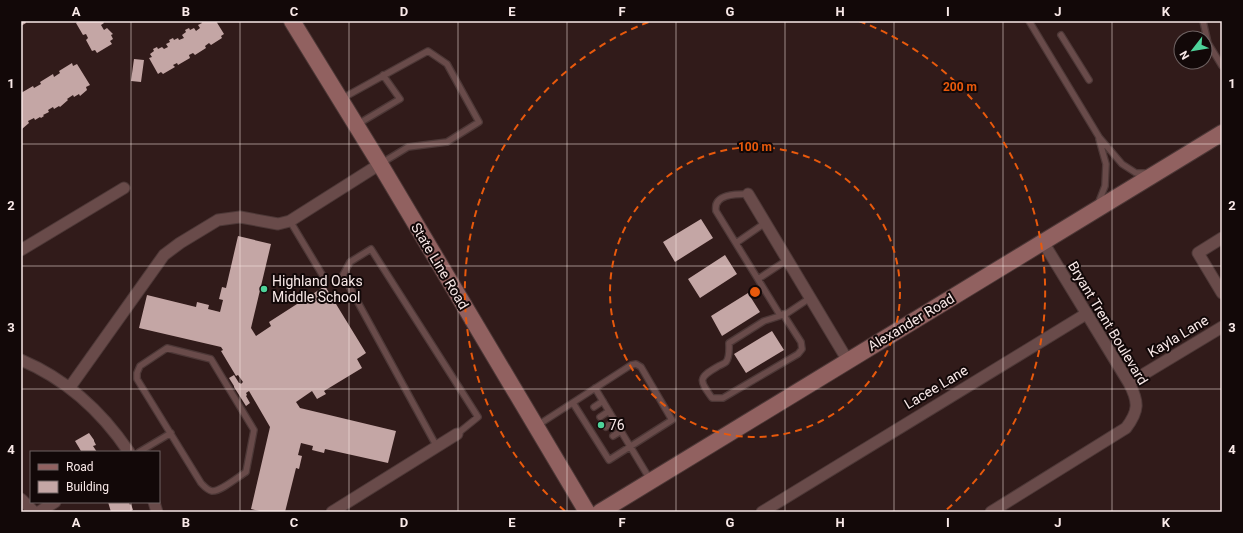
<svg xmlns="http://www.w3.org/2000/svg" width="1243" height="533" font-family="Roboto,sans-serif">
  <rect width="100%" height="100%" fill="#311b1a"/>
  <path fill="#c4a6a5" d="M21,21H25L26,23L21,26Z
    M78,21H103L104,23L101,25L104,30L107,28L113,34L111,35L113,39L110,41L112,44L97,53L95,50L92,51L86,40L88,38L86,34L83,35L76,23Z
    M201,21H216L224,34L221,36L222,38L211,45L209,43L205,46L206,48L195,55L193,53L189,55L190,58L178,65L177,63L173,65L175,67L163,74L161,72L158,74L149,58L152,57L150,54L154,51L153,49L157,47L158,49L162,47L164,49L168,47L166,44L170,42L169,40L173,38L174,40L178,38L179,40L184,38L182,35L186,32L185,30L189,28L190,30L194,28L196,31L200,28L198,25L202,23Z
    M134,59L144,60L141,82L131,81Z
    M72,63L73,66L77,64L90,85L86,87L87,90L80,96L79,94L74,97L73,95L67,99L68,100L60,107L59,106L54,109L53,107L48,110L49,112L43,115L44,116L41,118L40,117L35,120L34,118L28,121L29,123L22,129L21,93L33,86L34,88L41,84L40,82L53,74L54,77L60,73L59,71Z
    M701,219L713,238L675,262L663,242Z
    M238,236L271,244L251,328L256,336L271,326L269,322L325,286L366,353L357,359L362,368L324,391L326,394L317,399L312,391L296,402L300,408L396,431L388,463L325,449L324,453L312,450L313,446L301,443L298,455L302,456L299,469L296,468L285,512H264L251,509L270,427L249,391L246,393L247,395L246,396L250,403L246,406L234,387V386L229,378L234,375L239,383H240L241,384L243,382L238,375L236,376L221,351L223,350L221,347L139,328L147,295L196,307L197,302L209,305L208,309L220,312L223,300L219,299L222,287L226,288Z
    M725,255L737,274L700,298L688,279Z
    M748,293L760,312L722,336L711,316Z
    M772,331L784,350L746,373L734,354Z
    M89,433L94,440V441L96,445L93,446L97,452H78L81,451L75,441Z
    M108,502H129L130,505L131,504L133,510L131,511V512H111Z"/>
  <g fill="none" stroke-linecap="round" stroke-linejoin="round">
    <defs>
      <path id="lane" d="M1029,21L1099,137L1122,164L1136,173H1148
        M1203,21L1208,43L1222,66
        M1061,35L1089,80
        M341,99L428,51L447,64L479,122L447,142L408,147L380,164
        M358,124L400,99L383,75
        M748,194C736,194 713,194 716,211L780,315
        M1098,204L1105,186L1106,164L1099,139
        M290,221L323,276
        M736,243L765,223
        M758,279L787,260
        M783,314L801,342L802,349L798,354L723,398H712C699,380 698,378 717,367C720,365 724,364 726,362C730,357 729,348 729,343L764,321L786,314L810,298
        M167,348L211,359L254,430L246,472C238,477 220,492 212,491C207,490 204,486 201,483L137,379V373L140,366Z
        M595,388L651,481
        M594,407L603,401
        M600,417L609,411
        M538,425L631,365L636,364L641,367L672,420L609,460L573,403
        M606,427L615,421
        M613,436L621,431
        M437,447L343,275L350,262L371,249L478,417L457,434
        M139,452L171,433"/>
      <path id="street" d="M748,194L848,361
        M1222,238L1198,253L1222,293
        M21,250L124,188
        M21,360C66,379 102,412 129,452
        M1129,383L1222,327
        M70,387L164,255L180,243L218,220L240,217L278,224L290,221L380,164
        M21,499L34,512
        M154,502L157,512
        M39,512L55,502
        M332,512L457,434
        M762,512L1086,314
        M991,512L1126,428C1139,411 1139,402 1129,383L1043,242"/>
      <path id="secondary" d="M292,21L380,164L587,512
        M600,512L1222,133"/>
    </defs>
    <use href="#lane" stroke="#4d3837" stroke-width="8"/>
    <use href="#street" stroke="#4d3837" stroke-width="13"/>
    <use href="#secondary" stroke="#4d3837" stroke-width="18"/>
    <use href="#lane" stroke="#694b4a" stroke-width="5.5"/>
    <use href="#street" stroke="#694b4a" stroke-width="11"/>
    <use href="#secondary" stroke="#916160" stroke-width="16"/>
  </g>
  <path fill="none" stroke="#f9e9e8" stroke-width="1" stroke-opacity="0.55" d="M131,21V452M240,21V512M349,21V512M458,21V512M567,21V512M676,21V512M785,21V512M894,21V512M1003,21V512M1112,21V512M21,144H1222M21,266H1222M21,389H1222M131,502V512"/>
  <g fill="none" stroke="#e8590c" stroke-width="2" stroke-dasharray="7 5">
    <circle cx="755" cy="292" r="145"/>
    <path d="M565 511A290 290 0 0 1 651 21M859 21A290 290 0 0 1 945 511"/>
  </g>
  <g fill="#4ed39a" stroke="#120808" stroke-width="1.5">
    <circle cx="264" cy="289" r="4"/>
    <circle cx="601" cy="425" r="4"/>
  </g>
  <g text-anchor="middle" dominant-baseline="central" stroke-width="4" stroke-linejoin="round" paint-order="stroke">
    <g font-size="14" fill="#f9e9e8" stroke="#120808">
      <text transform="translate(440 266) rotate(59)">State Line Road</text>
      <text transform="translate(911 322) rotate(-31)">Alexander Road</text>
      <text transform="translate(1108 323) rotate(59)">Bryant Trent Boulevard</text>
      <text transform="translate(1178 336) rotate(-31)">Kayla Lane</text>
      <text transform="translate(936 387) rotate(-31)">Lacee Lane</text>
    </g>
    <g font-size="14" fill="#f9e9e8" stroke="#120808" text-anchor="start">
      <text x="272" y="281">Highland Oaks<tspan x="272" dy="16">Middle School</tspan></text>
      <text x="609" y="425">76</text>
    </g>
  </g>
  <circle cx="755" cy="292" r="6" fill="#e8590c" stroke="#120808" stroke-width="2"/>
  <g font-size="12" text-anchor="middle" font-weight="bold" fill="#e8590c" stroke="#120808" stroke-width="4" stroke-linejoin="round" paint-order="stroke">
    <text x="960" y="91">200 m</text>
    <text x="755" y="151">100 m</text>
  </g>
  <rect width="1243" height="533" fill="none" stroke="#120808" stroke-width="44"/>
  <rect x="30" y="451" width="130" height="52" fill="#120808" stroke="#6e6262"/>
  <rect x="38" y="464" width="20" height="6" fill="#916160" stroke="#6e6262"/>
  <text x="66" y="471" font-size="12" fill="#f9e9e8">Road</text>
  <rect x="38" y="481" width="20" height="12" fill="#c4a6a5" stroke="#6e6262"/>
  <text x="66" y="491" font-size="12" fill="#f9e9e8">Building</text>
  <g transform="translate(1193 50) rotate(239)"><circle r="19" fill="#120808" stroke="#6e6262"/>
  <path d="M0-3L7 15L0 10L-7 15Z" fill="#4ed39a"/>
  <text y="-6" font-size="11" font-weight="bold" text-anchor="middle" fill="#f9e9e8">N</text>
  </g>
  <rect x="22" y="22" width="1199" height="489" fill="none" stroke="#f9e9e8" stroke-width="1.5"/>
  <g font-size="13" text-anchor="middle" font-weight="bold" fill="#f9e9e8">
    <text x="76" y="16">A</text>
    <text x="186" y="16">B</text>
    <text x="294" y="16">C</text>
    <text x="404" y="16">D</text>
    <text x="512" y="16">E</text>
    <text x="622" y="16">F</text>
    <text x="730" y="16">G</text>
    <text x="840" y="16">H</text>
    <text x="948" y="16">I</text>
    <text x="1058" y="16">J</text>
    <text x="1166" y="16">K</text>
    <text x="11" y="88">1</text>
    <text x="1232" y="88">1</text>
    <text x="11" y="210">2</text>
    <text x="1232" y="210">2</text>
    <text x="11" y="332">3</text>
    <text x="1232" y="332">3</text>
    <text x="11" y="454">4</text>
    <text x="1232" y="454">4</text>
    <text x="76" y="527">A</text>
    <text x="186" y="527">B</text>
    <text x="294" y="527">C</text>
    <text x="404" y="527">D</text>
    <text x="512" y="527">E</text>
    <text x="622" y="527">F</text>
    <text x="730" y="527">G</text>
    <text x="840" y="527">H</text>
    <text x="948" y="527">I</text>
    <text x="1058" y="527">J</text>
    <text x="1166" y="527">K</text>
  </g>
</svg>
